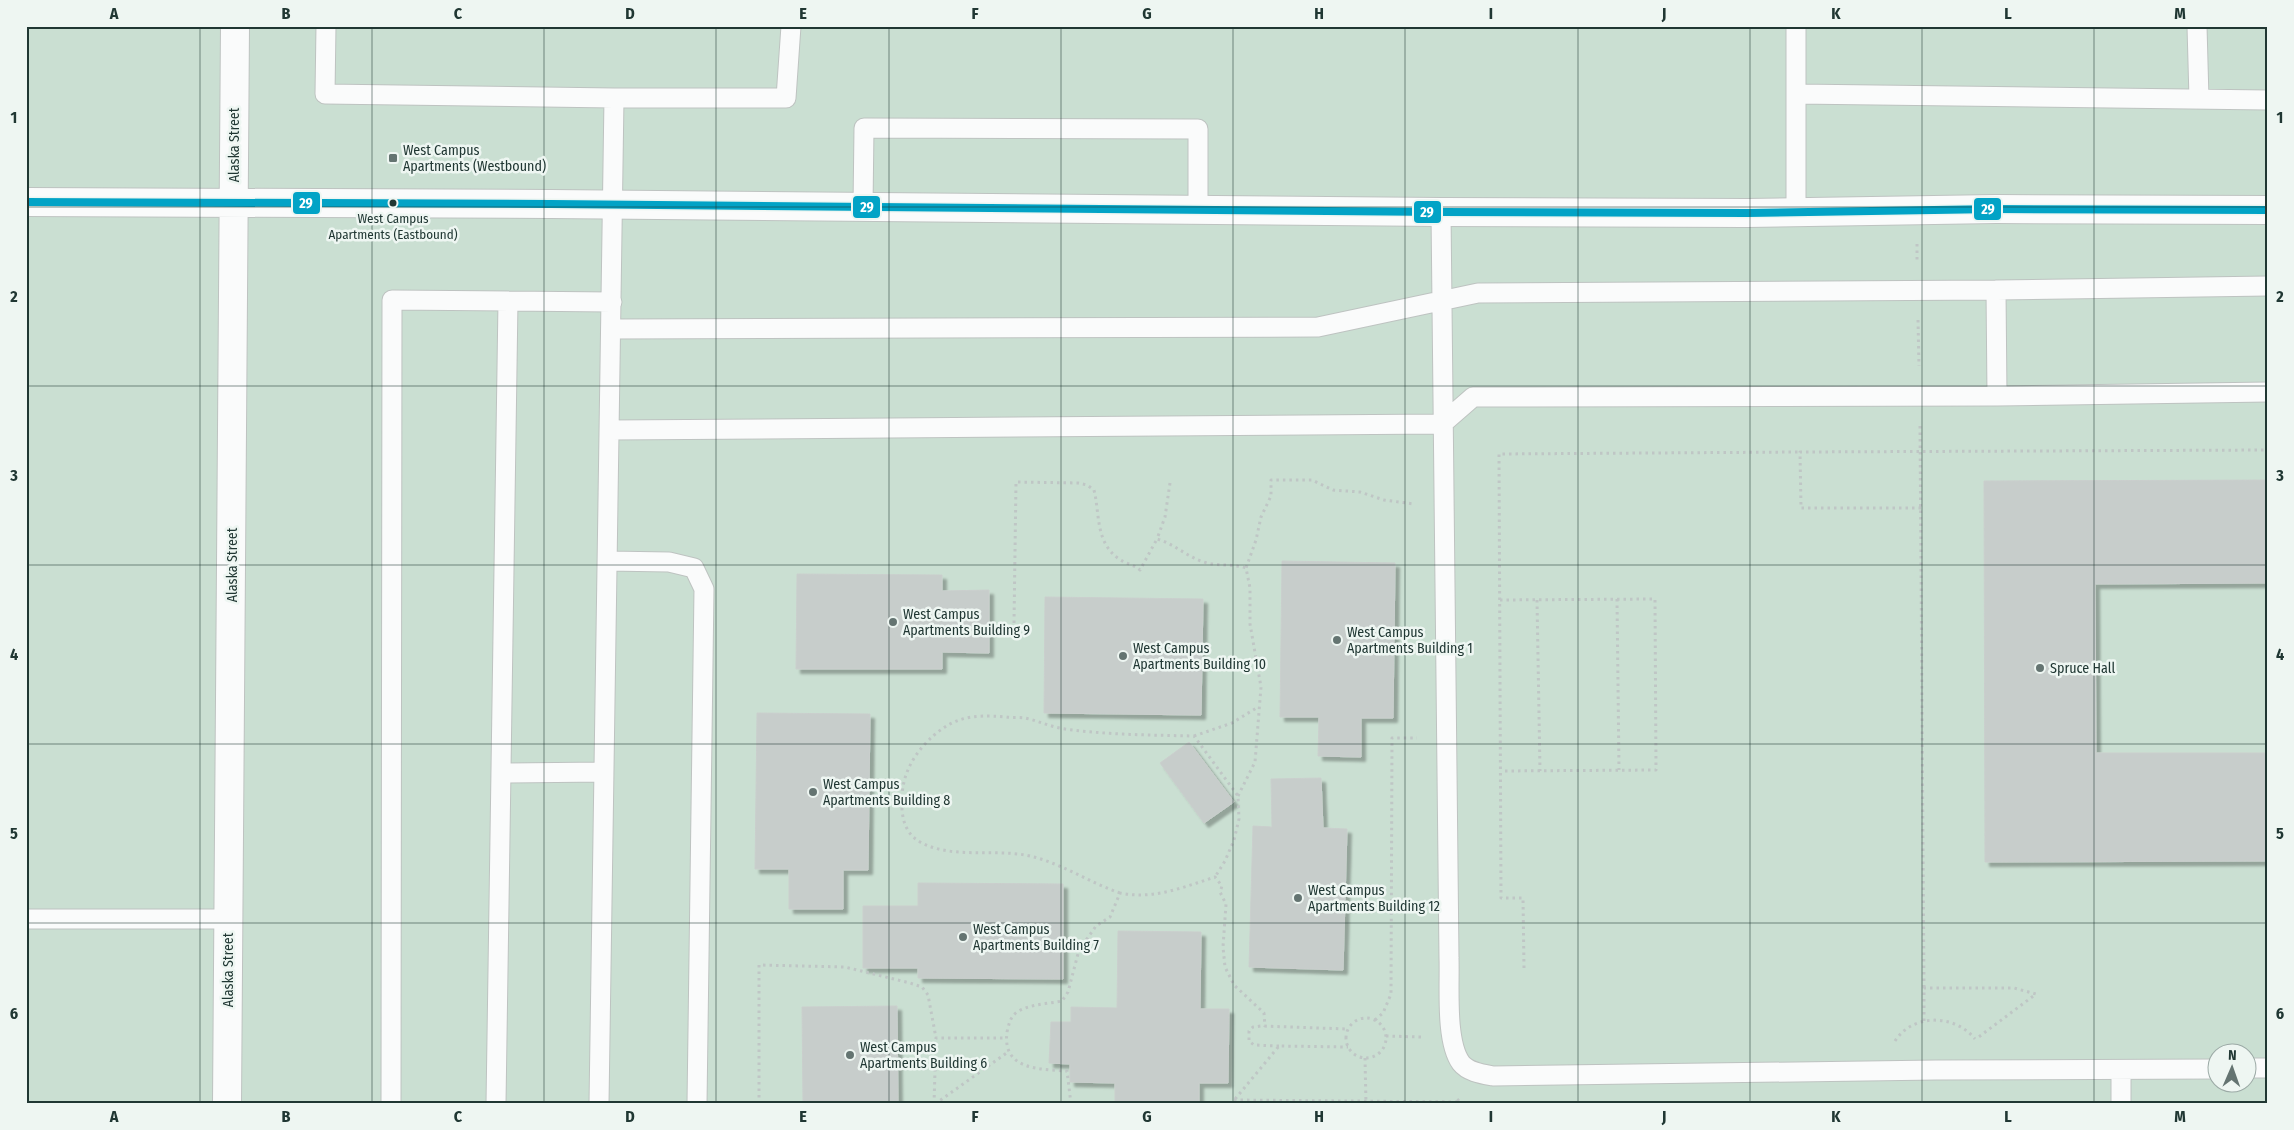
<svg xmlns="http://www.w3.org/2000/svg" width="2294" height="1130" font-family="'Fira Sans Condensed',sans-serif">
  <defs>
    <filter id="shadow"><feDropShadow dx="4.5" dy="4.5" stdDeviation="1" flood-color="#0004"/></filter>
  </defs>
  <rect width="100%" height="100%" fill="#e1e6e4"/>
  <path fill="#cadfd2" fill-rule="evenodd" d="M26,26H2268V1104H26ZM2216,1052H2246V1082H2216Z"/>
  <path fill="#c7cdcb" stroke="#cacfcd" filter="url(#shadow)" d="M2268,480V583L2095,584L2096,753H2268V861L1985,862L1984,481Z
    M1282,561L1395,563L1393,718H1361V757L1318,756L1319,717H1280Z
    M797,574L942,575V591L989,590V653L942,652V669H796Z
    M1045,597L1203,599L1201,715L1044,713Z
    M757,713L870,714L868,870H843V909H789V869H755Z
    M1189,742L1234,802L1204,823L1160,763Z
    M1321,778L1323,828L1347,829L1343,970L1249,967L1253,826L1272,827L1271,779Z
    M918,883L1063,884V979L918,978V968H863V906H918Z
    M1118,931L1201,932L1200,1009H1229L1228,1083H1199V1104H1115V1083L1070,1082V1064L1049,1063L1051,1022H1071V1007L1117,1008Z
    M897,1006L898,1104H803L802,1007Z"/>
  <g fill="none" stroke-linecap="round" stroke-linejoin="round">
    <defs>
      <path id="service" d="M326,26L325,94L614,98H786L791,26
        M2197,26L2199,99
        M1797,94L2268,100
        M863,207L864,128L1198,129V210
        M1441,212L1449,958C1450,985 1445,1041 1461,1063C1468,1072 1482,1074 1493,1076L1936,1070L2216,1069
        M1796,212V26
        M2268,286L1996,290L1997,396L2268,392
        M612,329L1318,327L1478,293L1996,290
        M610,430L1442,424L1473,397L1997,396
        M608,561L669,562L694,568L704,589L697,1104
        M501,773L604,772
        M26,919H229
        M2246,1068H2268
        M2121,1071V1104
        M391,1104L392,300L612,302
        M496,1104L508,301
        M599,1104L614,98"/>
      <path id="minor" d="M26,202L551,204L1441,212L1747,213L1996,209L2268,210
        M227,1104L235,26"/>
    </defs>
    <use href="#service" stroke="#bec3c1" stroke-width="21"/>
    <use href="#minor" stroke="#bec3c1" stroke-width="30"/>
    <path stroke="#bfc6c5" stroke-width="3" stroke-dasharray="2.5 4" stroke-linecap="butt" d="M1917,244V260
      M1918,320L1919,366
      M1920,426L1924,988
      M1170,483L1165,517L1157,539C1175,544 1188,558 1207,563C1219,566 1233,564 1246,568
      M1921,508H1801L1800,452L2268,450
      M1617,599L1619,770
      M1500,600L1655,599L1656,770L1501,771
      M1537,600L1540,771
      M1014,623L1016,482L1078,483L1087,485L1094,490C1100,514 1095,542 1119,559C1126,564 1133,564 1140,570L1157,539
      M1194,736L1232,723L1258,707
      M1238,796L1255,762L1261,687L1250,624V588L1246,568L1256,540L1261,517L1271,496V480H1312L1333,490L1360,492L1384,500L1414,504
      M1120,893C1088,882 1058,861 1025,855C991,849 951,859 920,842C903,832 901,814 902,796C903,776 911,760 924,745C950,717 970,714 1006,717C1012,718 1019,717 1025,718C1039,721 1051,727 1065,729C1108,735 1151,735 1194,736L1238,796L1239,819L1234,840L1225,861L1215,877
      M1524,968L1523,898H1501L1499,454L1800,452
      M1346 1038a20 20 0 1 1 40 0a20 20 0 1 1-40 0Z
      M1375,1020L1383,1013L1391,994L1392,738H1417
      M1924,1021V988H2014L2036,994L1976,1039
      M1386,1036L1421,1037
      M1895,1041C1914,1012 1956,1015 1975,1039
      M1279,1046L1254,1045L1249,1041V1031L1253,1027L1261,1026L1348,1029
      M1365,1058L1366,1104
      M1234,1100L1460,1102L1456,1098
      M759,1104V965L845,967L910,983L922,987L928,995L936,1038
      M934,1104L936,1038H1006
      M935,1104L1008,1052
      M1071,1104L1067,1071C1039,1069 1002,1070 1007,1032C1009,1024 1010,1017 1017,1012C1030,1004 1047,1004 1062,1001L1068,992L1079,950L1096,926L1110,917L1120,893C1153,900 1184,887 1215,877L1222,886L1220,892L1226,904L1223,947L1225,967L1234,985L1264,1013L1265,1027
      M1231,1104L1279,1046L1348,1047"/>
    <use href="#service" stroke="#fafbfb" stroke-width="19"/>
    <use href="#minor" stroke="#fafbfb" stroke-width="28"/>
    <defs>
      <path id="bus-1" d="M26,202L551,204L1441,212L1747,213L1996,209L2268,210"/>
    </defs>
    <use href="#bus-1" stroke="#eef6f2" stroke-width="11"/>
    <use href="#bus-1" stroke="#02a3c6" stroke-width="8"/>
  </g>
  <path fill="none" stroke="#203733" stroke-width="1" stroke-opacity="0.55" d="M200,26V1104M372,26V1104M544,26V1104M716,26V1104M889,26V1104M1061,26V1104M1233,26V1104M1405,26V1104M1578,26V1104M1750,26V1104M1922,26V1104M2094,26V1104M26,207H2268M26,386H2268M26,565H2268M26,744H2268M26,923H2268"/>
  <g fill="#647471" stroke="#eef6f2" stroke-width="2">
    <rect x="388" y="153" width="10" height="10" rx="2.5"/>
    <circle cx="893" cy="622" r="5"/>
    <circle cx="1337" cy="640" r="5"/>
    <circle cx="1123" cy="656" r="5"/>
    <circle cx="2040" cy="668" r="5"/>
    <circle cx="813" cy="792" r="5"/>
    <circle cx="1298" cy="898" r="5"/>
    <circle cx="963" cy="937" r="5"/>
    <circle cx="850" cy="1055" r="5"/>
  </g>
  <circle fill="#203733" stroke="#eef6f2" stroke-width="2" cx="393" cy="203" r="4.5"/>
  <g text-anchor="middle" dominant-baseline="central" stroke-width="5" stroke-linejoin="round" paint-order="stroke">
    <g font-size="13" fill="#203733" stroke="#eef6f2">
      <text x="393" y="218">West Campus<tspan x="393" dy="16">Apartments (Eastbound)</tspan></text>
    </g>
    <g font-size="14" fill="#203733" stroke="#eef6f2">
      <text transform="translate(234 145) rotate(-90)">Alaska Street</text>
      <text transform="translate(232 565) rotate(-90)">Alaska Street</text>
      <text transform="translate(228 970) rotate(-90)">Alaska Street</text>
    </g>
    <g font-size="14" fill="#203733" stroke="#eef6f2" text-anchor="start">
      <text x="403" y="150">West Campus<tspan x="403" dy="16">Apartments (Westbound)</tspan></text>
      <text x="903" y="614">West Campus<tspan x="903" dy="16">Apartments Building 9</tspan></text>
      <text x="1347" y="632">West Campus<tspan x="1347" dy="16">Apartments Building 1</tspan></text>
      <text x="1133" y="648">West Campus<tspan x="1133" dy="16">Apartments Building 10</tspan></text>
      <text x="2050" y="668">Spruce Hall</text>
      <text x="823" y="784">West Campus<tspan x="823" dy="16">Apartments Building 8</tspan></text>
      <text x="1308" y="890">West Campus<tspan x="1308" dy="16">Apartments Building 12</tspan></text>
      <text x="973" y="929">West Campus<tspan x="973" dy="16">Apartments Building 7</tspan></text>
      <text x="860" y="1047">West Campus<tspan x="860" dy="16">Apartments Building 6</tspan></text>
    </g>
  </g>
  <g stroke="#eef6f2" stroke-width="2">
    <rect x="292" y="191" width="29" height="24" rx="5" fill="#02a3c6"/>
    <rect x="852" y="195" width="29" height="24" rx="5" fill="#02a3c6"/>
    <rect x="1973" y="197" width="29" height="24" rx="5" fill="#02a3c6"/>
    <rect x="1413" y="200" width="29" height="24" rx="5" fill="#02a3c6"/>
  </g>
  <g font-size="14" text-anchor="middle" font-weight="bold" fill="#fff">
    <text x="306" y="208">29</text>
    <text x="867" y="212">29</text>
    <text x="1988" y="214">29</text>
    <text x="1427" y="217">29</text>
  </g>
  <rect width="2294" height="1130" fill="none" stroke="#eef6f2" stroke-width="55"/>
  <g transform="translate(2232 1068) rotate(2)"><circle r="24" fill="#eef6f2" stroke="#9caaa6"/>
  <path d="M0-4L9 19L0 12L-9 19Z" fill="#647471"/>
  <text y="-8" font-size="14" font-weight="bold" text-anchor="middle" fill="#203733">N</text>
  </g>
  <rect x="28" y="28" width="2238" height="1074" fill="none" stroke="#203733" stroke-width="2"/>
  <g font-size="16" text-anchor="middle" font-weight="bold" fill="#203733">
    <text x="114" y="19">A</text>
    <text x="286" y="19">B</text>
    <text x="458" y="19">C</text>
    <text x="630" y="19">D</text>
    <text x="803" y="19">E</text>
    <text x="975" y="19">F</text>
    <text x="1147" y="19">G</text>
    <text x="1319" y="19">H</text>
    <text x="1491" y="19">I</text>
    <text x="1664" y="19">J</text>
    <text x="1836" y="19">K</text>
    <text x="2008" y="19">L</text>
    <text x="2180" y="19">M</text>
    <text x="14" y="123">1</text>
    <text x="2280" y="123">1</text>
    <text x="14" y="302">2</text>
    <text x="2280" y="302">2</text>
    <text x="14" y="481">3</text>
    <text x="2280" y="481">3</text>
    <text x="14" y="660">4</text>
    <text x="2280" y="660">4</text>
    <text x="14" y="839">5</text>
    <text x="2280" y="839">5</text>
    <text x="14" y="1019">6</text>
    <text x="2280" y="1019">6</text>
    <text x="114" y="1122">A</text>
    <text x="286" y="1122">B</text>
    <text x="458" y="1122">C</text>
    <text x="630" y="1122">D</text>
    <text x="803" y="1122">E</text>
    <text x="975" y="1122">F</text>
    <text x="1147" y="1122">G</text>
    <text x="1319" y="1122">H</text>
    <text x="1491" y="1122">I</text>
    <text x="1664" y="1122">J</text>
    <text x="1836" y="1122">K</text>
    <text x="2008" y="1122">L</text>
    <text x="2180" y="1122">M</text>
  </g>
</svg>
